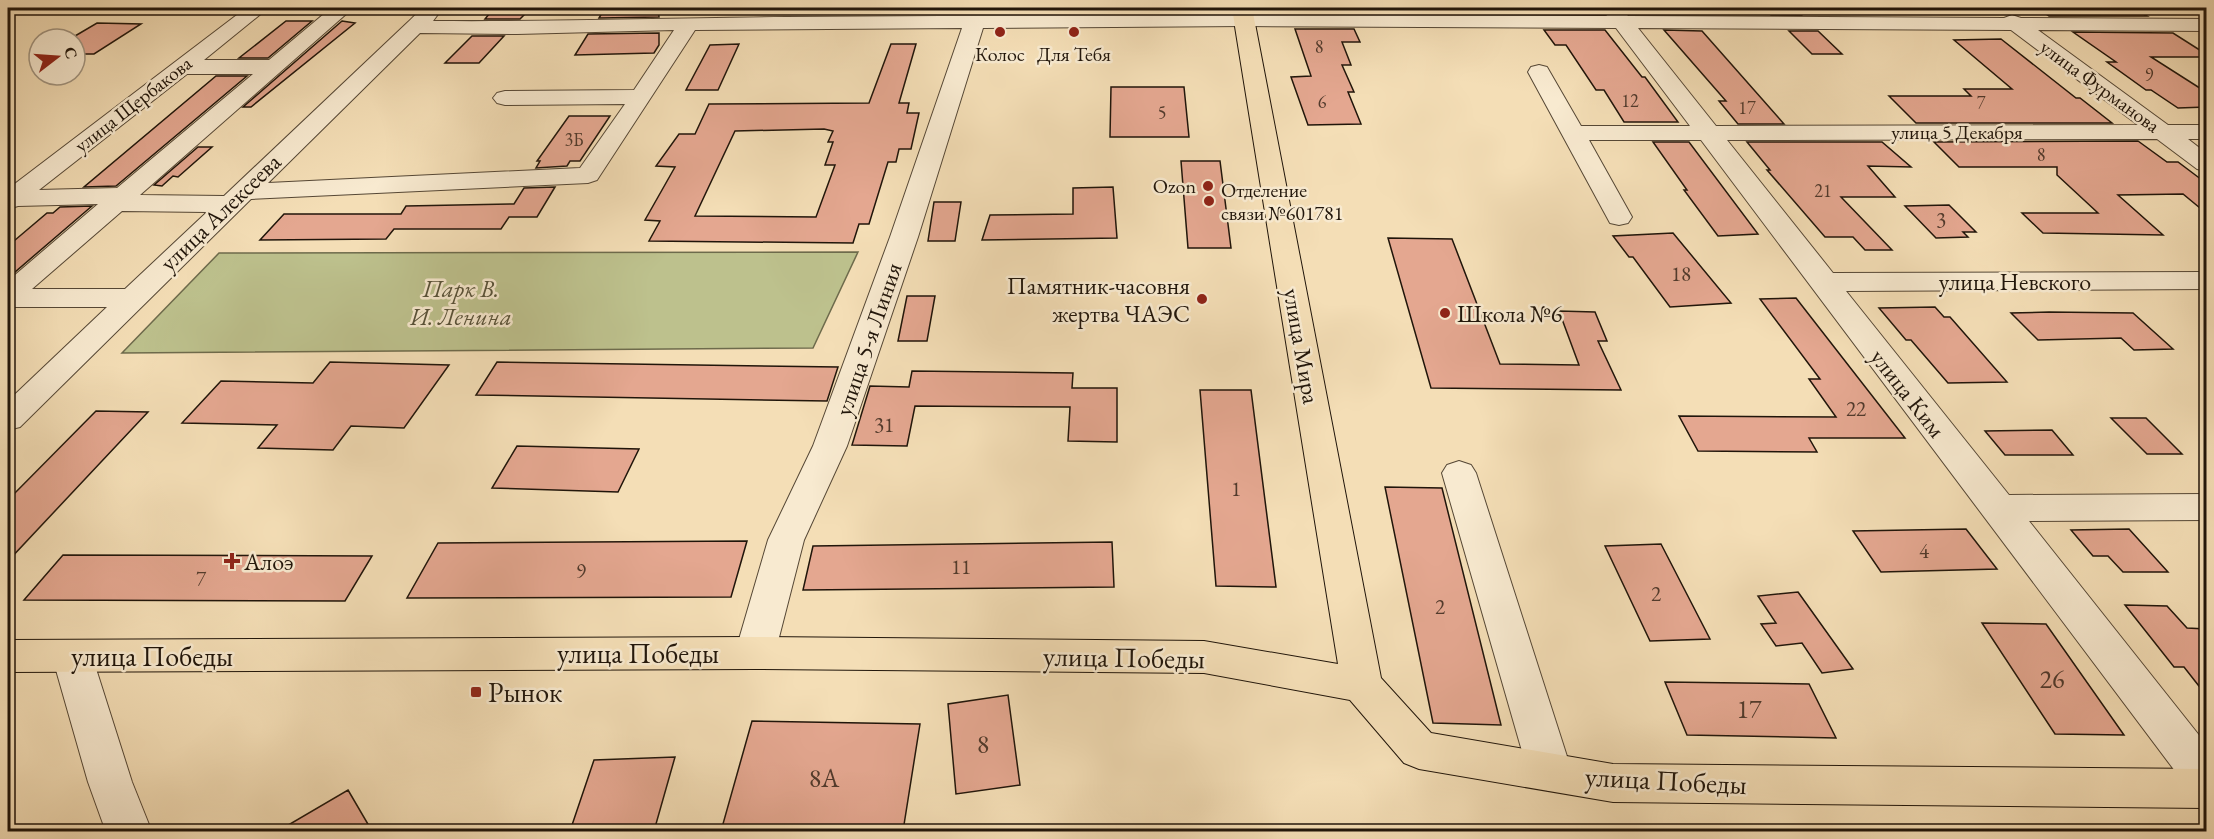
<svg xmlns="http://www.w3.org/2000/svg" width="2214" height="839" font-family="'EB Garamond',serif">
  <rect width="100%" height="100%" fill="#f4deb6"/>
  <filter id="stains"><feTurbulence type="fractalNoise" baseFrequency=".00333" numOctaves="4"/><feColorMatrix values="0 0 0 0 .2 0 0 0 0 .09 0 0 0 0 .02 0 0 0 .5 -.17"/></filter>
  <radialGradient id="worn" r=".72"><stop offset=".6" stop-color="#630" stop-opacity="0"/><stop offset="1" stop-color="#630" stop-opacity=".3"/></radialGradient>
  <path fill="#bdc18d" stroke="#6e6b4c" stroke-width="1.5" d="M858,252L813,348L122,353L219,253Z"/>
  <path fill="#e4a790" stroke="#20150a" stroke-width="1.5" fill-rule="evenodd" d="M494,8H531L520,19H485Z
    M605,8H658L659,17L599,18Z
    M1288,8H1345L1348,13H1290Z
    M1528,8H1587L1591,14L1532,13Z
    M1644,8H1712L1706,14H1650Z
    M1764,8H1793L1801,15H1771Z
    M2037,8H2133L2147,16H2049Z
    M286,21H312L268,58H239Z
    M342,21L355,23L251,107H243Z
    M97,23L141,24L94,54H75V36Z
    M1295,29H1354L1360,42H1342L1351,65H1342L1354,92H1348L1361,124L1308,125L1291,77L1311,76Z
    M1544,30H1605L1642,77H1645L1678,122H1624L1604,90H1596L1566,45H1555Z
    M1664,30L1702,31L1784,124H1738L1719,101H1726Z
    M1789,31H1818L1842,54H1812Z
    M2073,32L2173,33L2206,54V57H2151L2206,92V107L2178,108L2151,90H2146L2107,62H2116Z
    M659,33V45L654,53L575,55L588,34Z
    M472,36H504L479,63H445Z
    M2001,39L2076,98H2080L2112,123H1916L1889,96H1971L1964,89H2012L1954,40Z
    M739,44L718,90H686L710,45Z
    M891,44H916L899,103H909L907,113H919L911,149H899L896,162H888L869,224H859L853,243L649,241L660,221L645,220L675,167L656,166L679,134H695L709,104L869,103ZM824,129L833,131L828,142H833L825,165H835L816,217L695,216L735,131Z
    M216,76H247L116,186L84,187Z
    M1111,87H1184L1189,137H1110Z
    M569,116H610L580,161H570L567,166L536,168L540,161H537Z
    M2138,141L2167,162H2178L2206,183V213L2183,194L2118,195L2163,235L2043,233L2022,213H2098L2057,175V167H1959L1934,142Z
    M1653,142H1689L1758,234L1718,236L1684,190H1687Z
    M1747,142H1882L1911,167L1868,166L1895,197H1841L1892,250H1865L1853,237H1825L1767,170H1770Z
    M198,147H212L178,177L173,176L162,186L154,185Z
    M1181,161H1220L1231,248H1188Z
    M555,187L537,217H509L501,229H394L386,239L260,240L284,214H401L406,206L514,204L524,188Z
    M1113,187L1117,238L982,240L990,215L1073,214V188Z
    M934,202H961L955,241H928Z
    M1949,205L1976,232H1963L1968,237L1936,238L1905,206Z
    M92,206L8,278V246L47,213H53L60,207Z
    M1673,233L1731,303L1670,307L1633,257H1629L1613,236Z
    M1388,238L1452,239L1500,364L1579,365L1559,311L1595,312L1607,341H1598L1621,390L1431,388Z
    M907,296H935L927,341H898Z
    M1796,298L1905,438H1809L1817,452L1698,451L1679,416L1836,417L1809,379H1820L1760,299Z
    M1935,307L1944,317H1950L2007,382L1948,383L1911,340H1906L1879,308Z
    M2049,312L2133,313L2173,349L2134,350L2121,338L2038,340L2011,313Z
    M330,362L449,365L404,428L351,426L333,450L258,448L277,425L182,423L221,381L313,383Z
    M497,362L838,367L827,401L476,395Z
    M912,371L1073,373L1072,388H1117V442L1068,441L1070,407L915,406L907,446L852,445L870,386L909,387Z
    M1200,390H1251L1276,587L1216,586Z
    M96,411L148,412L8,561V500Z
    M2111,418H2146L2182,454H2147Z
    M2052,430L2073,455H2005L1985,431Z
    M517,446L639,449L618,492L492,488Z
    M1385,487L1442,488L1501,725L1433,723Z
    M1966,529L1997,569L1881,572L1853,531Z
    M2129,529L2168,572H2123L2108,556H2093L2071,530Z
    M747,541L731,597L407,598L438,543Z
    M1112,542L1114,587L803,590L813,546Z
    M1661,544L1710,639L1650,641L1605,546Z
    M63,555L372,556L345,601L24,600Z
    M1798,592L1853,669L1822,673L1802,643L1776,646L1761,624L1776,623L1758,596Z
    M2125,605L2167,606L2187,628L2206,629V695L2184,667H2174Z
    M1982,623L2046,624L2124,735L2055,734Z
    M1665,682L1809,684L1836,738L1687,735Z
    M1008,695L1020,785L956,794L948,704Z
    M752,721L920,724L903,831H721Z
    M675,757L654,831H570L594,760Z
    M348,790L372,831H278Z"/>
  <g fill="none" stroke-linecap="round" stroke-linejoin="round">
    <defs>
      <path id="minor" d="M246,8H268L204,60H269L331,8H353L140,195L224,196L407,23C417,14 422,5 436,9L439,13L433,21C551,22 669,18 787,17C1060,15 1333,14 1607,16L1604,11L1606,8H1622L1628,16L2004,18L2012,15L2021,18L2206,19V31L2038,30L2168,125H2206V139H2188L2206,153V171L2197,169L2157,139L1727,140L1833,273L2206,272V289L1846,291L2009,495L2206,494V520L2029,521L2206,744V796L2190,791L1701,140H1589L1632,217L1628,223L1619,225L1610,223L1528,72L1531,67L1539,65L1547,67L1581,126H1690L1616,28L1244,26L983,28L918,237L847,446L804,540L775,653L769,664L755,669L741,664L735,653L768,540L813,446L890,237L962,28L695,30L597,180L588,183L251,199L20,427L8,430V401L107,307H8V281L98,204L18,206L8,209V189ZM1638,28L2011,30L2138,125L1716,126ZM674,30L634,90L505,91L497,93L493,98L497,103L505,105L625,104L580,168L268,183L420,33L517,34ZM187,74H253L117,188L39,190ZM122,211L207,212L125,289H32Z
        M1459,461L1471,465L1476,473L1572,772L1566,786L1550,791L1534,786L1528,772L1442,473L1447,465Z
        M72,640L86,645L92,656L132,782L152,832H106L88,782L52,656L58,645Z"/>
      <path id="major" d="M1232,8H1252L1381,678L1431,733L1613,764L2206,769V808L1613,802L1419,769L1404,763L1350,700L1204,673L755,669L8,672V640L755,637L1204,641L1338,664Z"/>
    </defs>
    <use href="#minor" stroke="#554735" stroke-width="2"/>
    <use href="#major" stroke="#20150a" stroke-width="2"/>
    <use href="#minor" fill="#f8ead0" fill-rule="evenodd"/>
    <use href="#major" fill="#f4deb6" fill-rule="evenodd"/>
  </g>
  <g fill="#8f2418" stroke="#f8ead0" stroke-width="2">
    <circle cx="1000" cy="32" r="6"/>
    <circle cx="1074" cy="32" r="6"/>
    <circle cx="1208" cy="186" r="6"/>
    <circle cx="1209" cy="201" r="6"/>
    <circle cx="1202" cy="299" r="6"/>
    <circle cx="1445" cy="313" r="6"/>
    <path d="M229 552h6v6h6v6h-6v6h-6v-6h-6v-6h6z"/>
    <rect x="470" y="686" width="12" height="12" rx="3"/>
  </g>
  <g text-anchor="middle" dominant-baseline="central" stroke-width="5" stroke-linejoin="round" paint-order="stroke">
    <g font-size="18" fill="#513a2c">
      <text x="1319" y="46">8</text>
      <text x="2149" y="74">9</text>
      <text x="1630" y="100">12</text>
      <text x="1322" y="101">6</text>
      <text x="1981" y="102">7</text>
      <text x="1747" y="107">17</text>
      <text x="1162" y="112">5</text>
      <text x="574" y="139">3Б</text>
      <text x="2041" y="154">8</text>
      <text x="1823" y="190">21</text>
    </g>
    <g font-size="20" fill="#20150a" stroke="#f8ead0">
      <text x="1000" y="54">Колос</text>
      <text x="1074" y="54">Для Тебя</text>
      <text x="1196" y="186" text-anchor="end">Ozon</text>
      <text x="1221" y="190" text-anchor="start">Отделение<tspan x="1221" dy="23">связи №601781</tspan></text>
    </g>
    <g font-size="20" fill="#20150a" stroke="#f8ead0">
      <text transform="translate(2100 86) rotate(36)">улица Фурманова</text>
      <text transform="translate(133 104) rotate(-38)">улица Щербакова</text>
      <text x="1957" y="132">улица 5 Декабря</text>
    </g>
    <g font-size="21" fill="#513a2c">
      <text x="1941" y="219">3</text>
      <text x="1681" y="273">18</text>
      <text x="1856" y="408">22</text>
      <text x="884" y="424">31</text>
      <text x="1236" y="488">1</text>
      <text x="1924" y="550">4</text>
      <text x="961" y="566">11</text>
      <text x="581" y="570">9</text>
      <text x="201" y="578">7</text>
      <text x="1656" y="593">2</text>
      <text x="1440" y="606">2</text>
    </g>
    <g font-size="24" fill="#20150a" stroke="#f8ead0">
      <text transform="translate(220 212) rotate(-44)">улица Алексеева</text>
      <text x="2015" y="281">улица Невского</text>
      <text transform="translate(868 339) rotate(-71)">улица 5-я Линия</text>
      <text transform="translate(1302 346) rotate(80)">улица Мира</text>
      <text transform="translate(1908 393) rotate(52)">улица Ким</text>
    </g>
    <g font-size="24" fill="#20150a" stroke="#f8ead0" text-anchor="start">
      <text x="1190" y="285" text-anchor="end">Памятник-часовня<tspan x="1190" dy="28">жертва ЧАЭС</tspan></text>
      <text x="1457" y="313">Школа №6</text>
      <text x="244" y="561">Алоэ</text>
    </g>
    <g font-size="24" font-style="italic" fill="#575138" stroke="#f8ead0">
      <text x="461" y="288">Парк В.<tspan x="461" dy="28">И. Ленина</tspan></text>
    </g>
    <g font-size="26" fill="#513a2c">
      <text x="2052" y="679">26</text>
      <text x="1749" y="709">17</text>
      <text x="983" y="744">8</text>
      <text x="824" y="778">8А</text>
    </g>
    <g font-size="28" fill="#20150a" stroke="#f8ead0">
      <text x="638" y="653">улица Победы</text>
      <text x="152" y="656">улица Победы</text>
      <text transform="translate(1124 657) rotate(1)">улица Победы</text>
      <text transform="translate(1666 780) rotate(3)">улица Победы</text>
    </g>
    <g font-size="28" fill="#20150a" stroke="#f8ead0" text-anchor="start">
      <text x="488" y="692">Рынок</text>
    </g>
  </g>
  <rect width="2214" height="839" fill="none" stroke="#f4deb6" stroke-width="30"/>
  <rect x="9" y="9" width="2196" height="821" fill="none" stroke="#20150a" stroke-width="3"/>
  <rect x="15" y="15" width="2184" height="809" fill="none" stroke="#20150a" stroke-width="1.5"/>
  <g transform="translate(57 57) rotate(73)"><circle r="28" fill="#f8ead0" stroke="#a29581" stroke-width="1.5"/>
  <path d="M0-4.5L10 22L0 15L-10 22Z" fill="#8f2418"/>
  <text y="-9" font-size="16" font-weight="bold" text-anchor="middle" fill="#20150a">С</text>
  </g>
  <rect width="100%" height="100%" filter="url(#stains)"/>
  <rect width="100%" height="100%" fill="url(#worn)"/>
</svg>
